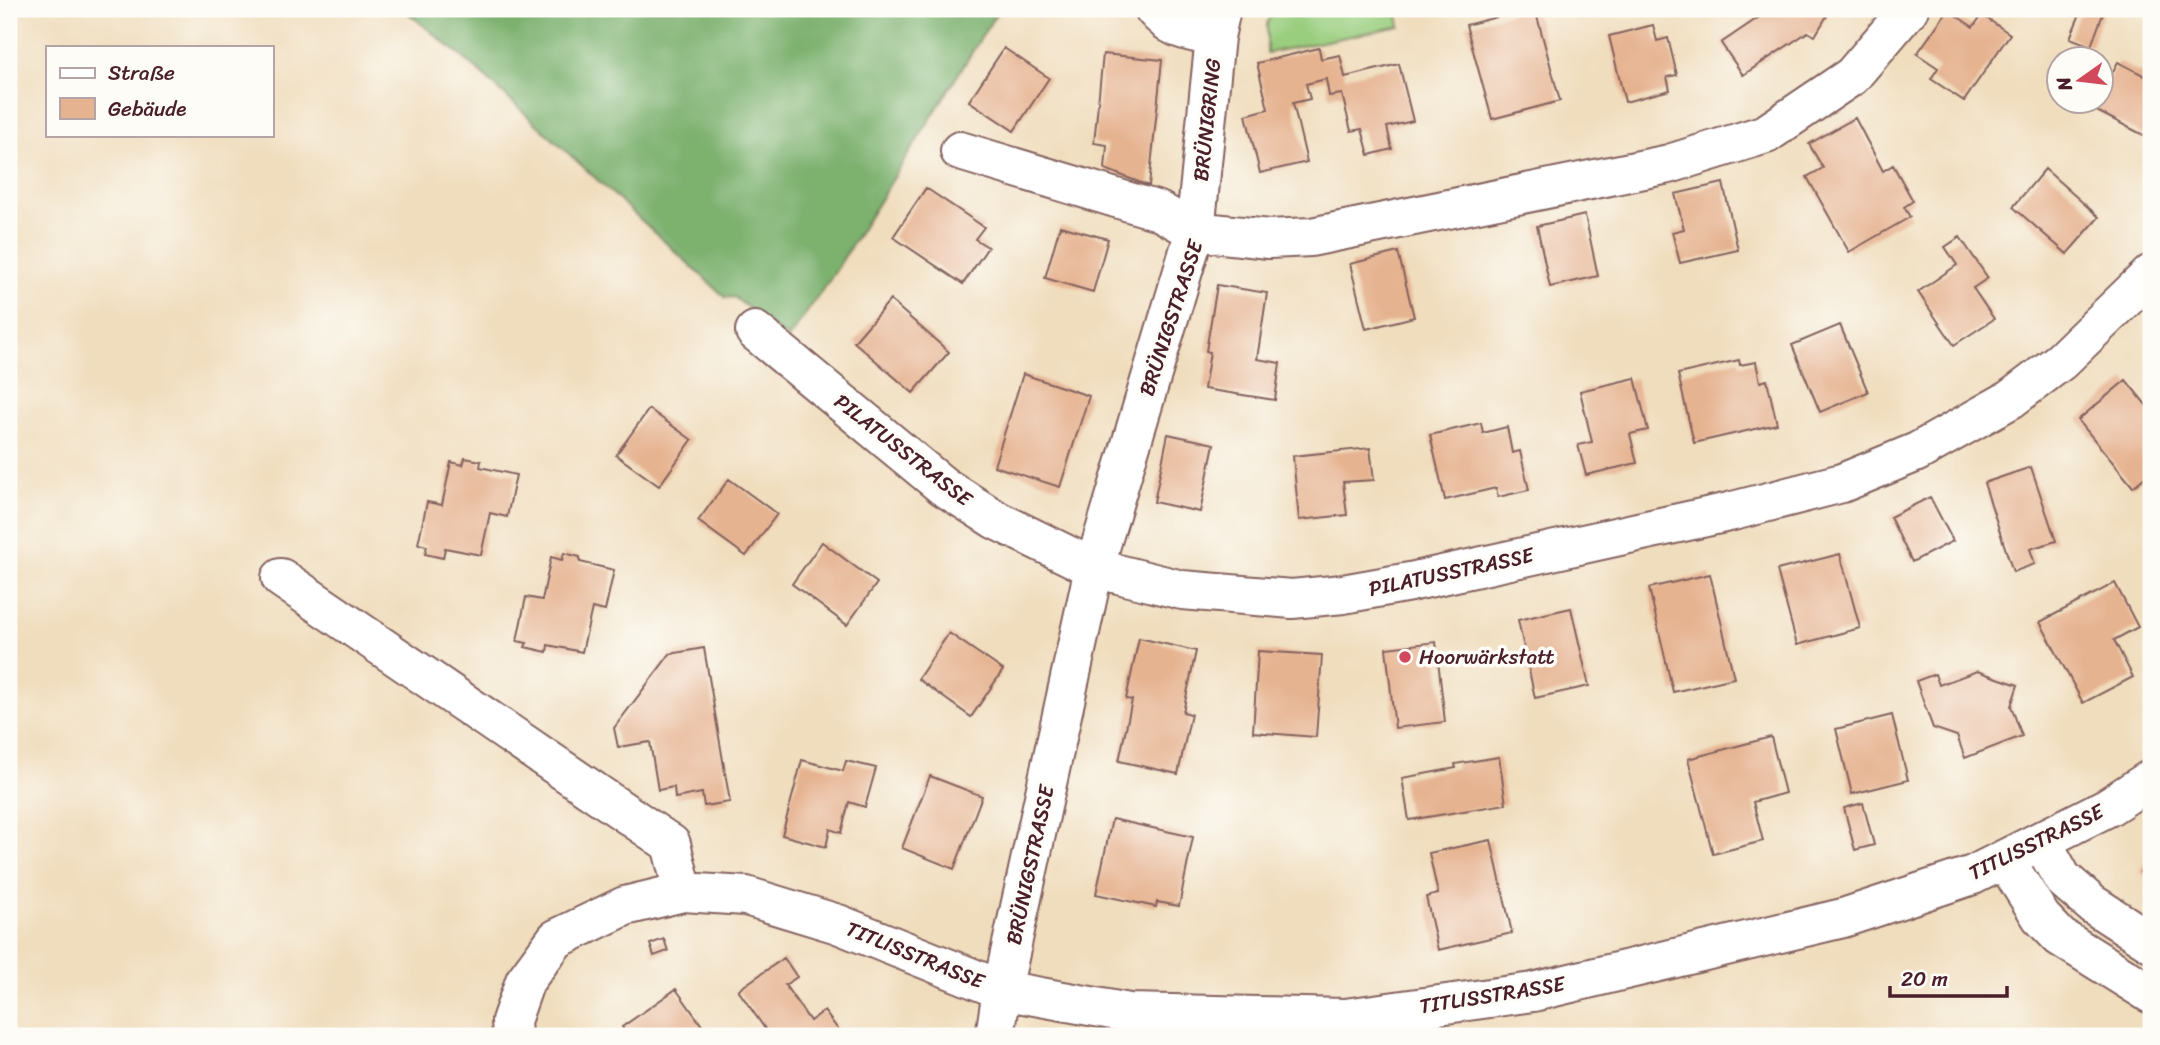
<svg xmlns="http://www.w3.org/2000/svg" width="2160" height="1045" font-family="Sriracha,sans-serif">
  <rect width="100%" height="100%" fill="#fdfcf7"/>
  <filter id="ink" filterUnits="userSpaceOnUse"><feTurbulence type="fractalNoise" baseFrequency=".0143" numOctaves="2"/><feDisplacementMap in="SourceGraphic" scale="14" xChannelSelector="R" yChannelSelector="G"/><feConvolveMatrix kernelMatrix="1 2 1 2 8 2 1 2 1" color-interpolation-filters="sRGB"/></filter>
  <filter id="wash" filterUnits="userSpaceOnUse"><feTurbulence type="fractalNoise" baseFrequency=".00686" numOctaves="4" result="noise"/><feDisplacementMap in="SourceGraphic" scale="28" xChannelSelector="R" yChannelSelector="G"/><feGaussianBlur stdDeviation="1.57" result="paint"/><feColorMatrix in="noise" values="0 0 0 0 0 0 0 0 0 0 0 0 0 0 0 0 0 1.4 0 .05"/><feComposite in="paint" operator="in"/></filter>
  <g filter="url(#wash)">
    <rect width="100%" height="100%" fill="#f0ddbd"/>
    <path fill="#9ace7f" stroke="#727655" stroke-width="2" d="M1273,9H1397L1400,26L1267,53V24Z"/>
    <path fill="#7bb16e" stroke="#62684c" stroke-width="2" d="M403,9H999L833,275L788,339L734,297L726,298L471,64Z"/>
    <g id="blocks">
      <path fill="#e6b391" d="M1528,9H1535L1560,101L1492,119L1466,25Z
        M1767,9H1831L1815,36L1808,32L1743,75L1721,43L1765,13Z
        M2082,9H2092L2103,14L2091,46L2070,38Z
        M1948,10L1973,27L1982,15L2010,34L1964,101L1931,79L1938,68L1917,54Z
        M1653,25L1657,41L1668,38L1677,75L1667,77L1670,90L1625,102L1609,36Z
        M1004,48L1049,78L1014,131L969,101Z
        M1319,48L1321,59L1340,55L1345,77L1399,64L1413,121L1387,127L1392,149L1369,155L1362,129L1351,131L1342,94L1329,96L1326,79L1306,84L1310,99L1293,103L1307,162L1260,173L1246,115L1268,109L1257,63Z
        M1103,54L1162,60L1149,186L1105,169L1107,145L1094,143Z
        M2118,62L2151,79V139L2093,109L2097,102H2100V95Z
        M1855,118L1883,171L1893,165L1913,201L1904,207L1910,217L1849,252L1807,177L1823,168L1809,144Z
        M2045,169L2099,217L2067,254L2013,207Z
        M1723,183L1738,250L1680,263L1672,232L1684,229L1675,194Z
        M926,188L984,227L975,239L988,247L963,284L893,237Z
        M1585,215L1598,276L1550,287L1537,226Z
        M1060,226L1108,239L1093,292L1045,278Z
        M1960,237L1988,278L1973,288L1994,319L1954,345L1918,292L1957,265L1945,247Z
        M1398,252L1414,317L1366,329L1350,264Z
        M1217,285L1267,293L1257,359L1280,363L1275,400L1204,389L1210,352L1206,351Z
        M890,300L949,352L913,393L854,342Z
        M1840,325L1868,392L1820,412L1792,345Z
        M1739,360L1740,365L1756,362L1760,382L1767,380L1777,424L1694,443L1678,374Z
        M1023,374L1089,396L1060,487L994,466Z
        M1635,378L1648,430L1630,434L1637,463L1586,475L1578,445L1592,442L1580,391Z
        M2126,380L2151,411V472L2133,487L2078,420Z
        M649,409L692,440L659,486L616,455Z
        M1481,423L1483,433L1507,427L1512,453L1520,451L1529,490L1498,497L1496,488L1445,500L1430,435Z
        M1168,434L1214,444L1200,512L1154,502Z
        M1370,448L1374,480L1343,482L1347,515L1299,520L1293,456Z
        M465,458L481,461L480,467L516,475L507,517L490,513L481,555L445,548L443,558L425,554L427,546L418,544L427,502L442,505L451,462L463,465Z
        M2031,467L2056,541L2030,549L2035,564L2013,572L1984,483Z
        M729,479L777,514L746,556L698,521Z
        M1930,497L1953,541L1912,562L1890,517Z
        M822,542L877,583L847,625L792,584Z
        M564,553L580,557V562L614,570L605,611L592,608L582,652L548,645L547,652L525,647L527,643L517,641L526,597L542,600L551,557L562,560Z
        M1840,554L1860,628L1797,645L1777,570Z
        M1710,574L1734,678L1673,692L1649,588Z
        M2115,583L2138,627L2114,640L2133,677L2083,703L2040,622Z
        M1571,608L1589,686L1535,698L1518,620Z
        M949,633L1003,670L971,717L918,679Z
        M1139,638L1196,651L1183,712L1191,714L1178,774L1119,761L1132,700L1126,699Z
        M1436,642L1445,722L1395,728L1386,648Z
        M704,648L730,802L704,806L702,793L675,798L674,787L658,790L650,742L618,747L614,728L670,654Z
        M1258,651L1322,655L1316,737L1253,732Z
        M1977,671L2018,685L2011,706L2022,736L1965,758L1957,736L1933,728L1916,681L1935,674L1939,685Z
        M1892,715L1908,780L1852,794L1836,729Z
        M1771,737L1785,793L1753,802L1763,841L1713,854L1688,759Z
        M1499,757L1506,804L1409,820L1402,778L1456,768L1455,764Z
        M802,760L843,771L846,761L876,768L865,807L849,802L841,833L830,829L826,847L782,835Z
        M930,776L982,796L954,869L902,848Z
        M1863,803L1874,845L1855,850L1844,808Z
        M1112,819L1193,837L1179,906L1157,902L1156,907L1096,894Z
        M1491,840L1512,933L1438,950L1426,897L1438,894L1429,853Z
        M2151,854V880L2140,872Z
        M664,939L668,951L654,956L650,944Z
        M784,958L797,977L785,985L810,1021L824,1011L843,1036H793L792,1034L788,1036H770L738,990Z
        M676,989L708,1034L704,1036H629L622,1027Z"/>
    </g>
  </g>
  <g filter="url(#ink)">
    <use href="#blocks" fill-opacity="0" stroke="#84625e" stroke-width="2"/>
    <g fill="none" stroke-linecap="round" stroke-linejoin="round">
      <defs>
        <path id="minor" d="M1154,9C1173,31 1188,31 1215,37
          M960,151L1159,211L1195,231L1215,37L1221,9
          M755,331L943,486L996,520L1094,568L1182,590L1292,599L1343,594L1410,582L1729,512L1842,483L1917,452L2011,399L2061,361L2151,274
          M281,578L671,844L683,892
          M2042,842L2062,878L2092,904L2151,942
          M2005,860L2041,917L2060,937L2151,994
          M512,1036L511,1021L525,981L556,939L625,906L683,892L746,896L838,924L1002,990L1129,1013L1345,1018L1533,992L1843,918L1973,875L2108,807L2151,779
          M995,1036L1002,990L1094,568L1195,231L1269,239L1311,237L1669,164L1766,134L1852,76L1909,9"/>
      </defs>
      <use href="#minor" stroke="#84625e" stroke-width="42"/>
      <use href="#minor" stroke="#fff" stroke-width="38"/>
    </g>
  </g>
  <circle fill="#d1495b" stroke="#fdfcf7" stroke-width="2.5" cx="1405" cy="657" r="7"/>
  <g text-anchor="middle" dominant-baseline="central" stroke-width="7" stroke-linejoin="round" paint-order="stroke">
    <g font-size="21" fill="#4a1f2b" stroke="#fdfcf7">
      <text transform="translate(1207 120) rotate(-84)">BRÜNIGRING</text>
      <text transform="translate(1171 318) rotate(-72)">BRÜNIGSTRASSE</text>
      <text transform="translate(903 450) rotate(38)">PILATUSSTRASSE</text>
      <text transform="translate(1451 572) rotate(-12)">PILATUSSTRASSE</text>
      <text transform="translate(2036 842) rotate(-26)">TITLISSTRASSE</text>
      <text transform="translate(1030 865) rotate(-78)">BRÜNIGSTRASSE</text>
      <text transform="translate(915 955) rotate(22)">TITLISSTRASSE</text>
      <text transform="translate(1492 995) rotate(-9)">TITLISSTRASSE</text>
    </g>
    <g font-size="21" fill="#4a1f2b" stroke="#fdfcf7" text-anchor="start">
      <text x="1419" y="657">Hoorwärkstatt</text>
    </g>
  </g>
  <rect width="2160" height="1045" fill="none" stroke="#fdfcf7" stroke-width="35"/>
  <rect x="46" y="46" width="228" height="91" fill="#fdfcf7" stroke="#b5a4a5" stroke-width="2"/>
  <rect x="60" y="68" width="35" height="10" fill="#ffffff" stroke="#b5a4a5" stroke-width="2"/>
  <text x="108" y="80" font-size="21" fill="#4a1f2b">Straße</text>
  <rect x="60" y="98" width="35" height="21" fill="#e6b391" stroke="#b5a4a5" stroke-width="2"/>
  <text x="108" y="116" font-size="21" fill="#4a1f2b">Gebäude</text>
  <g transform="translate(2080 80) rotate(256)"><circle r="33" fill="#fdfcf7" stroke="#b5a4a5" stroke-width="2"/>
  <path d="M0-5L12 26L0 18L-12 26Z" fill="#d1495b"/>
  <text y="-10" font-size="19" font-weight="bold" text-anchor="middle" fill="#4a1f2b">N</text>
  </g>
  <path d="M1890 986v10h117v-10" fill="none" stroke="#4a1f2b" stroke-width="3.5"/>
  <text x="1901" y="986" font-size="21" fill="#4a1f2b" stroke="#fdfcf7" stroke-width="5" paint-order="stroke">20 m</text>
</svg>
